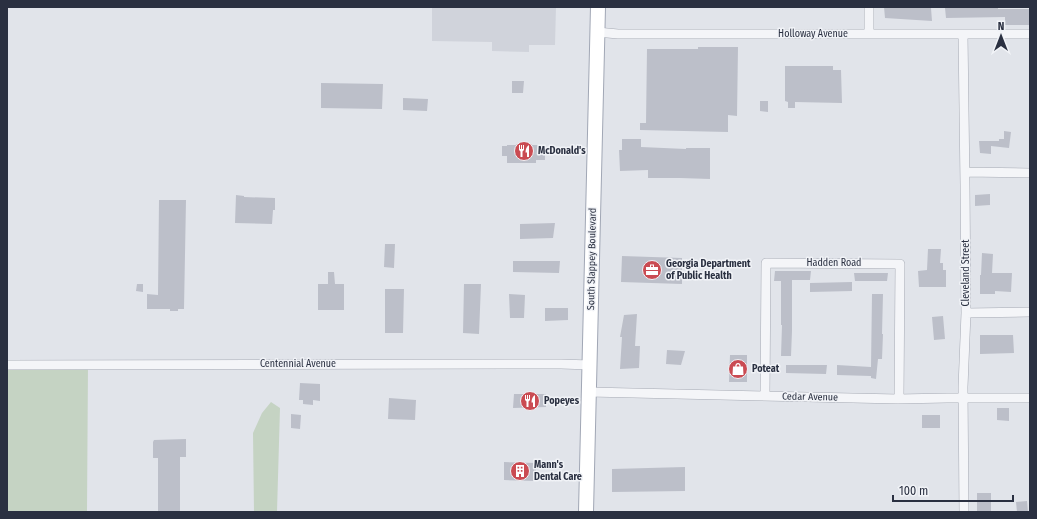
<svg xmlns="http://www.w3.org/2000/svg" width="1037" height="519" font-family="'Fira Sans Condensed',sans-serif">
  <rect width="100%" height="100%" fill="#e1e4ea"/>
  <path fill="#d0d3db" d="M432,7H556L555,45H529V52L492,51V42L432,41Z"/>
  <path fill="#c5d3c3" d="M7,365H88L87,512H7Z
    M271,402L280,408L277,512H254L253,433L262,413Z"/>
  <path fill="#bcbfc9" d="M884,7L931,8L932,21L885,18Z
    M998,7V9H1030V25H1005V17L946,18L945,8Z
    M698,47H738L737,116L728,115V132L640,130V123H646L647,49H698Z
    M785,66H833V70H841L842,103L795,102V108H788V102L785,101Z
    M512,81H524L523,93H512Z
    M321,83L383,84L382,109L321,108Z
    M403,98L428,99L427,111L403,110Z
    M760,101H768V112L760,111Z
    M1004,131L1011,132L1009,148L991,146V154L980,153L979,141H999V139H1004Z
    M622,139H641V147L686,149V148H710V179L680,178H648V170L620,171L619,150H622Z
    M507,145H545V160H536V163H507V156H502V146H507Z
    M990,194V205L975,206V195Z
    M236,195L244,196V197L275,198V210H273L272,224L235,223Z
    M159,200H186L184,309H178V311H170V309H147V294L158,295Z
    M555,223L553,238L520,239V224Z
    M385,244H395L394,268L384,267Z
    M928,249H941L940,263H943V270H946V287H919L918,271L927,270Z
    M982,253L993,254L992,273H1012L1011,292L995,291V294H980V275H981Z
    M622,256L682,258V284L621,282Z
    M513,261H560L559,273L513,272Z
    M775,271H811L810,280H792V331L791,356H781L782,325H781V281H774Z
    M328,272H334L335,284H344V310H318V284H328Z
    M854,273H888L887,281H855Z
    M852,282V291L810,292V283Z
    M137,284H143V292L136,291Z
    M464,284H481L479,334L463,333Z
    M385,289H404L403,333H385Z
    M509,294L525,295L524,318H510Z
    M872,294H883L882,334H883L882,359H878L876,379L871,378V376L837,375V365L871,367Z
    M545,308H568V320L545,321Z
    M637,314L635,346H640L639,368L620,369L622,337H620L624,315Z
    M943,316L945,339L934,340L932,317Z
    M980,335H1013L1014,353L980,354Z
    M667,350L685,351L681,365L666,364Z
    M730,355H747V382H729Z
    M786,365H827L826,374L786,373Z
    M300,383L320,384V401L313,400V405L303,404V400H299Z
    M514,394H546V407L513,408Z
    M389,398L416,400L415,420L388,419Z
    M997,408H1009V421L997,420Z
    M291,414L301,415L300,429L291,428Z
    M922,415H940V428H922Z
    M186,439V457H180V512H158V458H153V442L154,440Z
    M504,462L536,463V481L504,480Z
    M685,467V491L612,492V469Z
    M977,493H991V511H977Z
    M1027,501L1028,512H1017L1016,502Z"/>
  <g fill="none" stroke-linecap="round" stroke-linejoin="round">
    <defs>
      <path id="minor" d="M869,7V34
        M597,32L618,34H1030
        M963,34L965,185L966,313L963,387L964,512
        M965,172L1030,173
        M966,313L1030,312
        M7,365L561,364L590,365
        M589,392L898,399L947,398H1030
        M765,396L766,263L900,264L899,399"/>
      <path id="primary" d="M586,512L598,7"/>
    </defs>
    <use href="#minor" stroke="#a6aab4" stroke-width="10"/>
    <use href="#primary" stroke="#a1a7b5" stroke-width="16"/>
    <use href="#minor" stroke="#f4f5f8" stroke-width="9"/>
    <use href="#primary" stroke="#fff" stroke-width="14"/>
  </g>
  <defs>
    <symbol id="restaurant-disc" viewBox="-11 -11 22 22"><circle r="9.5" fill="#ca4b52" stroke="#f1f3f7"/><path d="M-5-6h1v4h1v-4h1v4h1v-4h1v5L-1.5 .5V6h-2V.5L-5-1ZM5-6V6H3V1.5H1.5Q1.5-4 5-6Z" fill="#fff"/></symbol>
    <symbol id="office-disc" viewBox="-11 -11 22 22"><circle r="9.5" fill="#ca4b52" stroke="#f1f3f7"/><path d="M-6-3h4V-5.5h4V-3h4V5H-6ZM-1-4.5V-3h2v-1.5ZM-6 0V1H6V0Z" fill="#fff"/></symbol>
    <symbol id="shop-disc" viewBox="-11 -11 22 22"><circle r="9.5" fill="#ca4b52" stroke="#f1f3f7"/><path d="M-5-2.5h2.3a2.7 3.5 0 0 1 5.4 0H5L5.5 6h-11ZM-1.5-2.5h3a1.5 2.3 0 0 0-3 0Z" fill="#fff"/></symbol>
    <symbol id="building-disc" viewBox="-11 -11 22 22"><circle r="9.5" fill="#ca4b52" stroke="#f1f3f7"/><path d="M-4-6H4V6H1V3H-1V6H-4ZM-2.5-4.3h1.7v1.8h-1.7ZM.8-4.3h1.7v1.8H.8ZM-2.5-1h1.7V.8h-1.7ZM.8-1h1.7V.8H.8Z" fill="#fff"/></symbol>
  </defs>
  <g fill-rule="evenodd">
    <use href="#restaurant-disc" x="513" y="140" width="22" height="22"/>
    <use href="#office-disc" x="641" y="259" width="22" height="22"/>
    <use href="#shop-disc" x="727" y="358" width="22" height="22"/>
    <use href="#restaurant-disc" x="519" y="390" width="22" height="22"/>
    <use href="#building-disc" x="509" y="460" width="22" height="22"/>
  </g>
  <g text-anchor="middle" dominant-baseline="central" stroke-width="3" stroke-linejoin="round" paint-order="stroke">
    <g font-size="10" fill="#2a3041" stroke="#f1f3f7">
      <text x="813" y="34">Holloway Avenue</text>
      <text transform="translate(592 259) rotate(-89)">South Slappey Boulevard</text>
      <text x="834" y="263">Hadden Road</text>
      <text transform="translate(966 273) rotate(-90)">Cleveland Street</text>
      <text x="298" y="364">Centennial Avenue</text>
      <text transform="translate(810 397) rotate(1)">Cedar Avenue</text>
    </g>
    <g font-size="10" font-weight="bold" fill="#2a3041" stroke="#f1f3f7" text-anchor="start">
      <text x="538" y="151">McDonald's</text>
      <text x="666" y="264">Georgia Department<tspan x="666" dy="12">of Public Health</tspan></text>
      <text x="752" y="369">Poteat</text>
      <text x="544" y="401">Popeyes</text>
      <text x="534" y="465">Mann's<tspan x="534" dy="12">Dental Care</tspan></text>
    </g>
  </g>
  <rect width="1037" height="519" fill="none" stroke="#2a3041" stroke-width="16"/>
  <g transform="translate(1001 36)" stroke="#f1f3f7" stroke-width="3" paint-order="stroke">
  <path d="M0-3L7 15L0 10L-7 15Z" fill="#2a3041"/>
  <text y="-6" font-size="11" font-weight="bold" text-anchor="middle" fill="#2a3041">N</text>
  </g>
  <path d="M893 495v6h120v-6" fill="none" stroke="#2a3041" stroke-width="2"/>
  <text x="899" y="495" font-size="12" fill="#2a3041" stroke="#f1f3f7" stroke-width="3" paint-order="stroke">100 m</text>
</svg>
